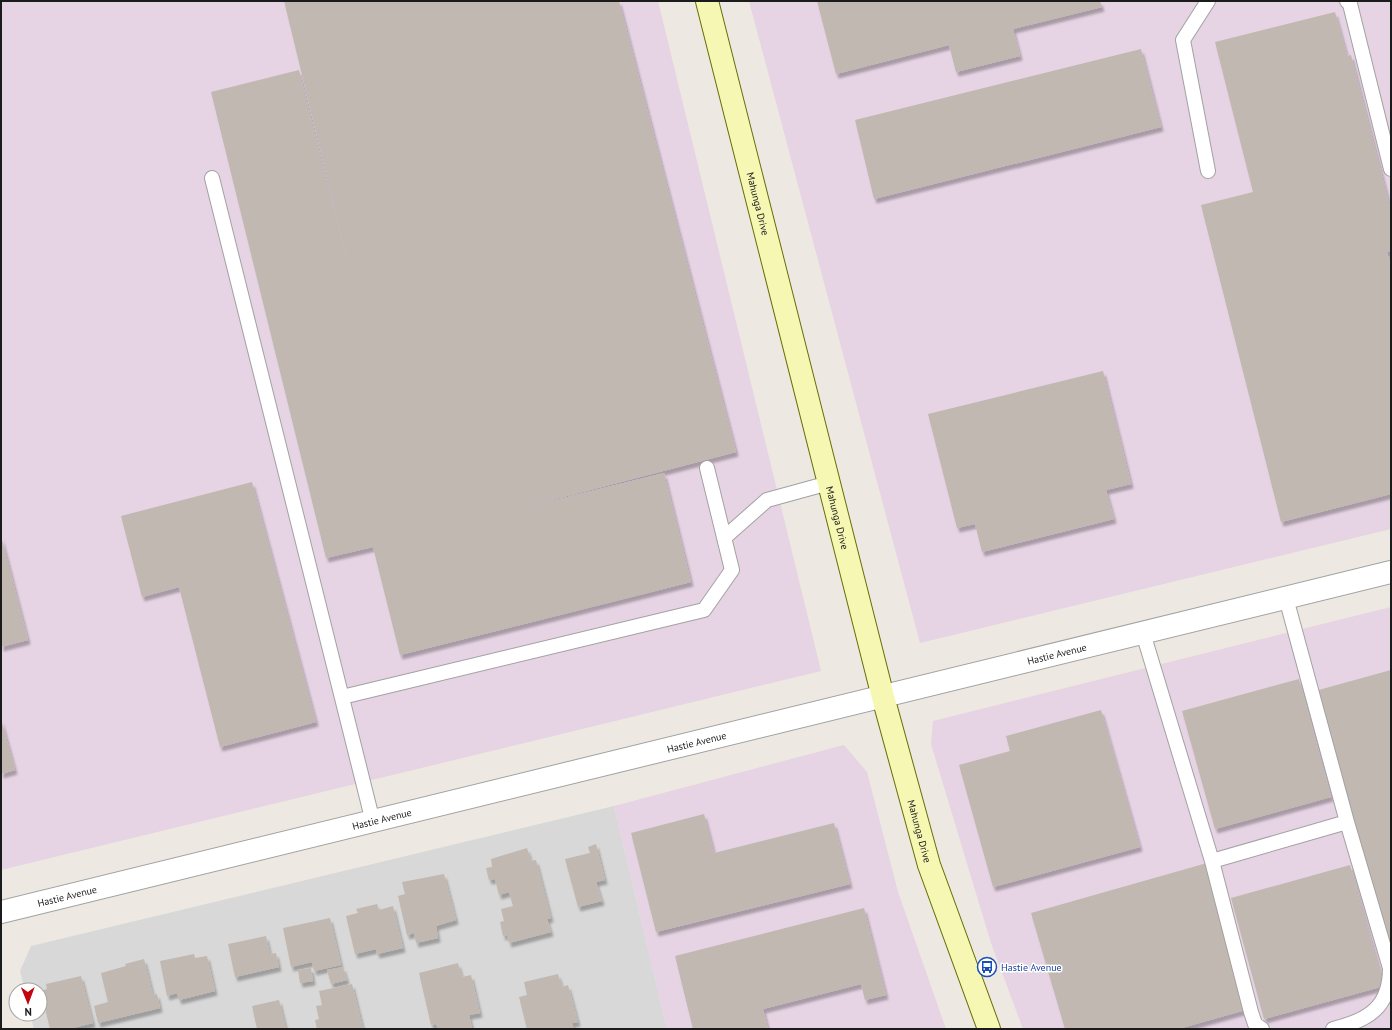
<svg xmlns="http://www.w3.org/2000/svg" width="1392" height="1030" font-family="'PT Sans',sans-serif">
  <defs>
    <filter id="shadow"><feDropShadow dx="2.5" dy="4.5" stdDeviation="1" flood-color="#0004"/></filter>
  </defs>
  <rect width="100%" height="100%" fill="#ede8e1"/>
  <path fill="#d9d8d8" d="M614,806L667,1029H34L30,1014H40V990H25L20,971L31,946Z"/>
  <path fill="#e6d3e3" d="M1,1H658L821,671L1,870Z
    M749,1H1391V529L920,643Z
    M1391,607V1029H1023L991,943L931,744L933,721Z
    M844,745L867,772L898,892L946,1029H667L614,806Z"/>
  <path fill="#c1b8b1" filter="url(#shadow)" d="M284,1H619L736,452L475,520L664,473L691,582L400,655L373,547L326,558L211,92L299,70L364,329Z
    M817,1H1100L1102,7L1013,29L1020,56L956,72L949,45L836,74Z
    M1335,12L1347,56L1351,55L1391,211V251L1387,252L1391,268V494L1281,522L1201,205L1253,192L1215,42Z
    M1141,49L1161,127L874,199L855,120Z
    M1103,371L1131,484L1106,490L1114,519L982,552L975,524L957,528L928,414Z
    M252,482L316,722L220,747L179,587L142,597L121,516Z
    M1,536L28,640L1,647Z
    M1391,670V965L1315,691Z
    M1299,679L1331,797L1215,829L1182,711Z
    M1101,710L1140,847L993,887L959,765L1010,751L1006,736Z
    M1,719L15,770L1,774Z
    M704,814L714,853L834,823L850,884L656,932L631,833Z
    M596,844L605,880L596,882L602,901L578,907L565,859L590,853L588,847Z
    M527,848L531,861L536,860L551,918L547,919L551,932L509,943L507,935L503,936L500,922L504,921L501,909L513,906L509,892L499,895L495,879L489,880L486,868L492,867L491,859Z
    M1207,863L1249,1009L1178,1029H1065L1031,913Z
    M1350,865L1384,986L1264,1019L1231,898Z
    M444,874L456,920L436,926L438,938L416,943L414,933L407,935L398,896L405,894L402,882Z
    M377,904L379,910L393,906L403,948L377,954L376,949L355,954L346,916L358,913L356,909Z
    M864,908L886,995L865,1000L861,984L763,1009L768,1029H693L675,956Z
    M330,918L341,965L314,971L312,962L291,967L283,928Z
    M266,936L270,954L276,953L279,967L235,977L228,944Z
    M194,954L195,958L207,956L215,991L179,1000L177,993L167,996L160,961Z
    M144,959L153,995L157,994L160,1008L98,1023L94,1006L108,1002L101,973L126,966L125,964Z
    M458,963L462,977L471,975L480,1013L469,1015L472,1028L438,1029L436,1024L431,1025L419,973Z
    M343,967L347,980L331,984L327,970Z
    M311,968L313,981L300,983L298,970Z
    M558,974L562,987L568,985L578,1022L572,1023L574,1029H527L519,997L527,995L524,982Z
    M81,976L93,1023L69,1029H50L41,991L47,989L46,984Z
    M352,984L363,1029H317L315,1020L319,1019L316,1006L322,1005L319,991Z
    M279,1000L286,1029H257L252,1006Z"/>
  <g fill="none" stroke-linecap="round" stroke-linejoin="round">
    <defs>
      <path id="lane" d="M1347,1L1350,4L1391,169
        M1208,171L1183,40L1208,1
        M212,178L373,822
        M724,538L767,500L829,483
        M1286,598L1347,822L1390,968C1390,1007 1369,1020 1333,1029
        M1143,633L1212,861L1251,1012L1255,1024L1262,1029
        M342,697L704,610L732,570L707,468
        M1212,861L1347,822"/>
      <g id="street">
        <path id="s1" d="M1,912L1391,572"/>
      </g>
      <g id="secondary">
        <path id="s2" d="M707,1L883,697L929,865L989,1029"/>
      </g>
    </defs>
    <use href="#lane" stroke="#a2a2a2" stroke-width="16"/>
    <use href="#street" stroke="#a2a2a2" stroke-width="24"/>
    <use href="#secondary" stroke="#676e07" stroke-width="24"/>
    <use href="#lane" stroke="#fff" stroke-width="14"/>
    <use href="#street" stroke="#fff" stroke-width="22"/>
    <use href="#secondary" stroke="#f7f7b4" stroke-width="22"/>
  </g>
  <defs>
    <symbol id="bus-ring" viewBox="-11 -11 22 22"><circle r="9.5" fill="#fff" stroke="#1a4fb4" stroke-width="1.5"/><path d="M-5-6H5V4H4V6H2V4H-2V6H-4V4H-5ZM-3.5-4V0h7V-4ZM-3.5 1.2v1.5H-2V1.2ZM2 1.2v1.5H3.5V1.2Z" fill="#1a4fb4"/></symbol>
  </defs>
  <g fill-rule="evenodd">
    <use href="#bus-ring" x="976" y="956" width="22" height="22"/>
  </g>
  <g text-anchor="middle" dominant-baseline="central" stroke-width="3" stroke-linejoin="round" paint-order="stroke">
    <g font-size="10" fill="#1b1b1b" stroke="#fff">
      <text stroke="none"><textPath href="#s2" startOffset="209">Mahunga Drive</textPath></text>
      <text stroke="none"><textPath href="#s2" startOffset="533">Mahunga Drive</textPath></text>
      <text stroke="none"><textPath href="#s1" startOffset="1087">Hastie Avenue</textPath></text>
      <text stroke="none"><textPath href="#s1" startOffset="716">Hastie Avenue</textPath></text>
      <text stroke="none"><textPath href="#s1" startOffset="392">Hastie Avenue</textPath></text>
      <text stroke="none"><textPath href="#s2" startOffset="857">Mahunga Drive</textPath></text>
      <text stroke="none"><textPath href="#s1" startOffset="68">Hastie Avenue</textPath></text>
    </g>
    <g font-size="10" fill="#164399" stroke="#fff" text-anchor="start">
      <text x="1001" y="967">Hastie Avenue</text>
    </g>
  </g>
  <rect width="1392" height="1030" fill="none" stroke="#1b1b1b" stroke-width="4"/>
  <g transform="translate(28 1002) rotate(179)"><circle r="19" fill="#ffffff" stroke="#a4a4a4"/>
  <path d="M0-3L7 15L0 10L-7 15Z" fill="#c2040c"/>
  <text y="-6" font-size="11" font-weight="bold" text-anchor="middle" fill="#1b1b1b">N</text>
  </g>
</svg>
